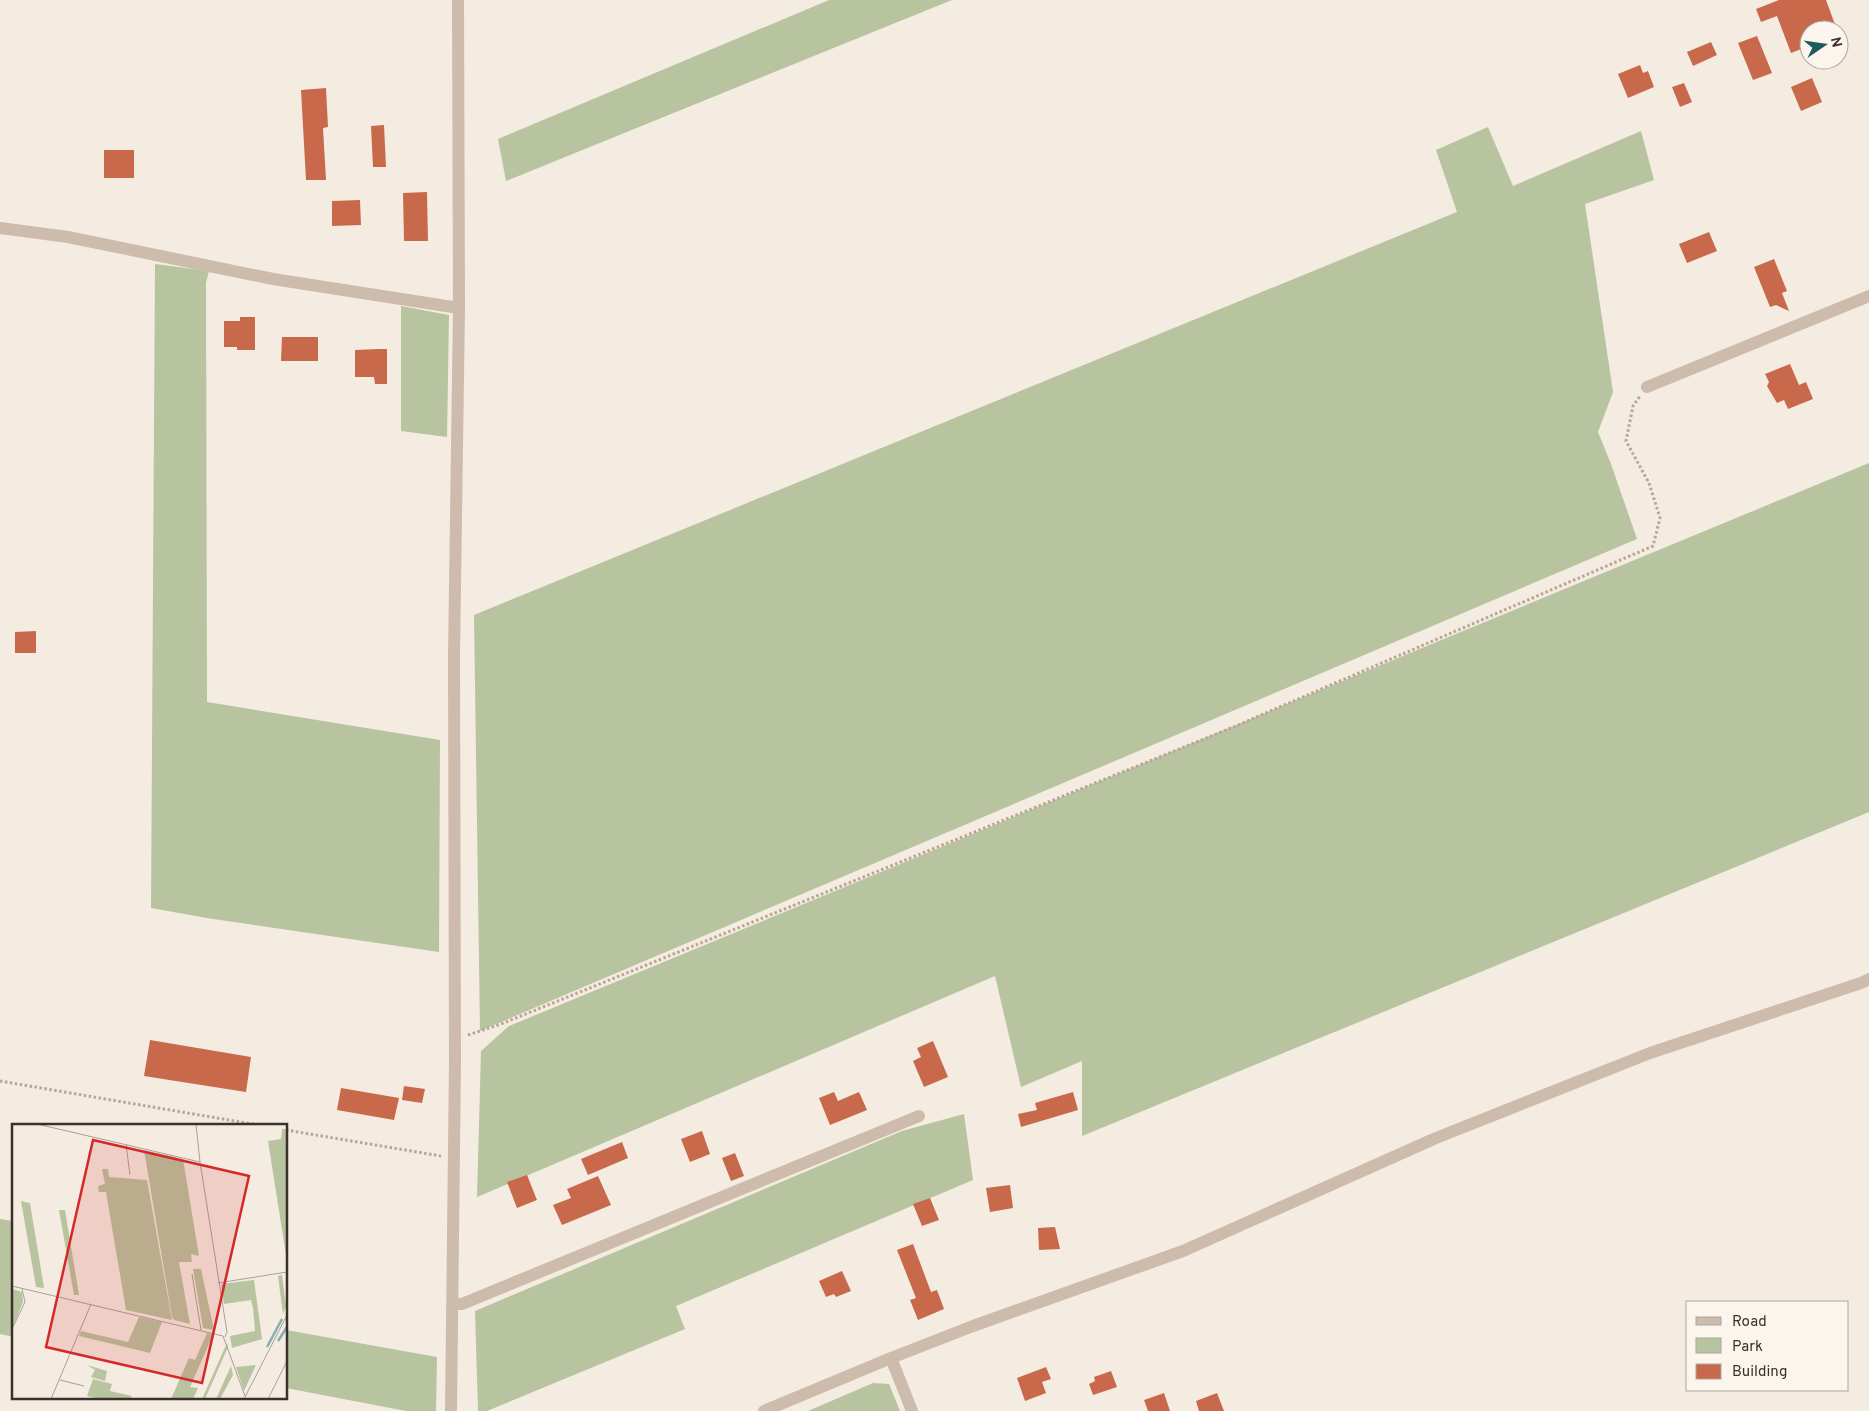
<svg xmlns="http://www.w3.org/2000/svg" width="1869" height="1411" font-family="Overpass,sans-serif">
  <rect width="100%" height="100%" fill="#f4ebe1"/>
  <path fill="#b8c4a0" d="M829,0H952L506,181L498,139Z
    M1488,127L1513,186L1641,131L1654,180L1585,204L1613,392L1598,432L1611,464L1637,539L480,1031L474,615L1457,212L1436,150Z
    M155,264L209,271L206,283L207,702L440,740L439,952L207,918L151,908Z
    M401,306L449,315L447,437L401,431Z
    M1869,463V812L1082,1136V1061L1021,1087L995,976L477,1197L481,1051L509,1026Z
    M964,1114L973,1180L676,1306L685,1329L487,1411H478L475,1311L902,1131Z
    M0,1219L14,1221V1337L0,1334Z
    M286,1330L437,1357L436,1411H406L286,1388Z
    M873,1383L889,1384L900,1411H808Z"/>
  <path fill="#c8694b" d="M1779,0H1826L1837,30H1809V46L1791,53L1777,16L1761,22L1756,9Z
    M1757,36L1772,73L1753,80L1738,43Z
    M1711,42L1717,55L1693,66L1687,52Z
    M1640,65L1643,73L1648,71L1654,87L1628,98L1618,74Z
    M1812,78L1822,102L1801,111L1791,87Z
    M1684,83L1692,102L1680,107L1672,87Z
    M326,88L328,127L323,128L326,180H306L301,90Z
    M384,125L386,167H373L371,126Z
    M104,150H134V178H104Z
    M427,192L428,241H404L403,193Z
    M360,200L361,225L332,226V201Z
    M1709,232L1717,251L1687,263L1679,244Z
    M1774,259L1787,291L1782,293L1789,311L1776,305L1770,307L1754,267Z
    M240,317H255V350H237V347H224V321H240Z
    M282,337H318V361H281Z
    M379,349H387V384H375L374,377H355V350Z
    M1790,364L1799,385L1806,382L1813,399L1788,409L1784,400L1777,403L1767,386L1769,382L1765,374Z
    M36,631V653H15V632Z
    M150,1040L251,1057L246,1092L144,1076Z
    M933,1041L948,1077L924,1087L913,1061L921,1057L917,1048Z
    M404,1086L425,1089L422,1103L402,1100Z
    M341,1088L399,1098L394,1120L337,1110Z
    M834,1092L838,1101L859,1092L867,1110L830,1125L819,1098Z
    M1073,1092L1078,1110L1021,1127L1018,1114L1037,1110L1035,1103Z
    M702,1131L710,1154L690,1162L681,1139Z
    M622,1142L628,1158L588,1175L581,1159Z
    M735,1153L744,1176L731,1181L722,1158Z
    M527,1175L537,1200L517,1208L507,1182Z
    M598,1176L611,1205L562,1225L553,1205L571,1198L567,1189Z
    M1010,1185L1013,1208L990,1212L986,1188Z
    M930,1198L939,1220L922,1226L913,1204Z
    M1055,1227L1060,1249L1039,1250L1038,1228Z
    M913,1244L931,1292L937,1290L944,1309L918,1320L910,1300L916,1298L897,1250Z
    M842,1271L851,1291L836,1297L834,1294L826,1297L819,1281Z
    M1046,1367L1051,1379L1042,1382L1046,1393L1025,1401L1017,1378Z
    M1111,1371L1117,1387L1093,1395L1089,1384L1095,1381L1094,1377Z
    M1164,1393L1170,1411H1148L1144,1400Z
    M1217,1393L1224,1411H1199L1196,1401Z"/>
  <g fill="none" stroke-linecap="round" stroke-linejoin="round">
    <path stroke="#b9a596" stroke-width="3" stroke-dasharray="2.5 2.5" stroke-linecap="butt" d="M468,1035L501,1024L1231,728L1653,546L1660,518L1649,483L1626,441L1633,406L1640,396
      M0,1081L258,1125
      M286,1130L441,1156"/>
    <path stroke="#cdbbac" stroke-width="12" d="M0,228L68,237L273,279L459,308
      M1647,387L1869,296
      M453,1304H462L919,1116
      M891,1358L912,1411
      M451,1411L455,1061L454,656L459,308L458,0
      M764,1411L891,1358L973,1326L1183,1251L1436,1138L1650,1053L1861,983L1869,979"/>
  </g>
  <g transform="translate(12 1124)">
    <rect width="275" height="275" fill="#f4ebe1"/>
    <path d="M270,5H275L274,131L256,17L269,15ZM132,26L171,35L187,132L179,130L180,138H167L178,200L162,196L160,193ZM90,45H96L97,53L135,56L160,196L114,186L94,68H87L86,62L93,60ZM9,77L18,79L32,164L24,163ZM47,86H53L67,171H62ZM181,145H189L202,206L191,204ZM270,151L274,182L271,190L266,152ZM242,156L250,215L220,224L218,212L243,207L241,184L239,176L212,180L209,160ZM0,165L10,168L11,178L0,205ZM127,193L150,198L138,229L67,212L69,207L116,218ZM195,209L201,211L178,263L186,264L181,275H159L177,234L183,236ZM215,219L216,223L193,275H190ZM75,241L95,247L93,257L79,253L83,246ZM244,241L232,267L224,243ZM219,242L221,251L208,275H204ZM81,255L100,260L98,267L120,272L118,275H88L75,272Z" fill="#b8c4a0"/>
    <path fill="none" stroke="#7fb0b2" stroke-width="2.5" d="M266,217L275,203M255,223L270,195"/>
    <path fill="none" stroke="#aaa098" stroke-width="1" d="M25,0L188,38L215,208L213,213M184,0L188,38M114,20L118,51M180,150L189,206M206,159L275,148M0,162L211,212L233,272M0,205L13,178L10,165M48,256L72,262M39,275L79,180M232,275L275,191M256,275L275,237"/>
    <path fill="#d62828" fill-opacity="0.15" stroke="#d62828" stroke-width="2.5" d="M81,16L237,52L190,259L34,223Z"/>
    <rect width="275" height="275" fill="none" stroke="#3b302b" stroke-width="2.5"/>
  </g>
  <rect x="1686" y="1301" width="162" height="90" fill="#fbf5ee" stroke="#aea6a0"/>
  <rect x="1696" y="1317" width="25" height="8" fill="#cdbbac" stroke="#aea6a0"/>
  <text x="1732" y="1326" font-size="15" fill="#3b302b">Road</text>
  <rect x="1696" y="1338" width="25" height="15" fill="#b8c4a0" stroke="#aea6a0"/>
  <text x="1732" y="1351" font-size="15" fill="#3b302b">Park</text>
  <rect x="1696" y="1364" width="25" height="15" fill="#c8694b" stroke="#aea6a0"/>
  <text x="1732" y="1376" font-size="15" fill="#3b302b">Building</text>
  <g transform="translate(1824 45) rotate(77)"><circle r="24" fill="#fbf5ee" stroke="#aea6a0"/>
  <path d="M0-4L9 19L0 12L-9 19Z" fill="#1f5a5e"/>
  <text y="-8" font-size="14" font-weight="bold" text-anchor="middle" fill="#3b302b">N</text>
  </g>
</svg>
